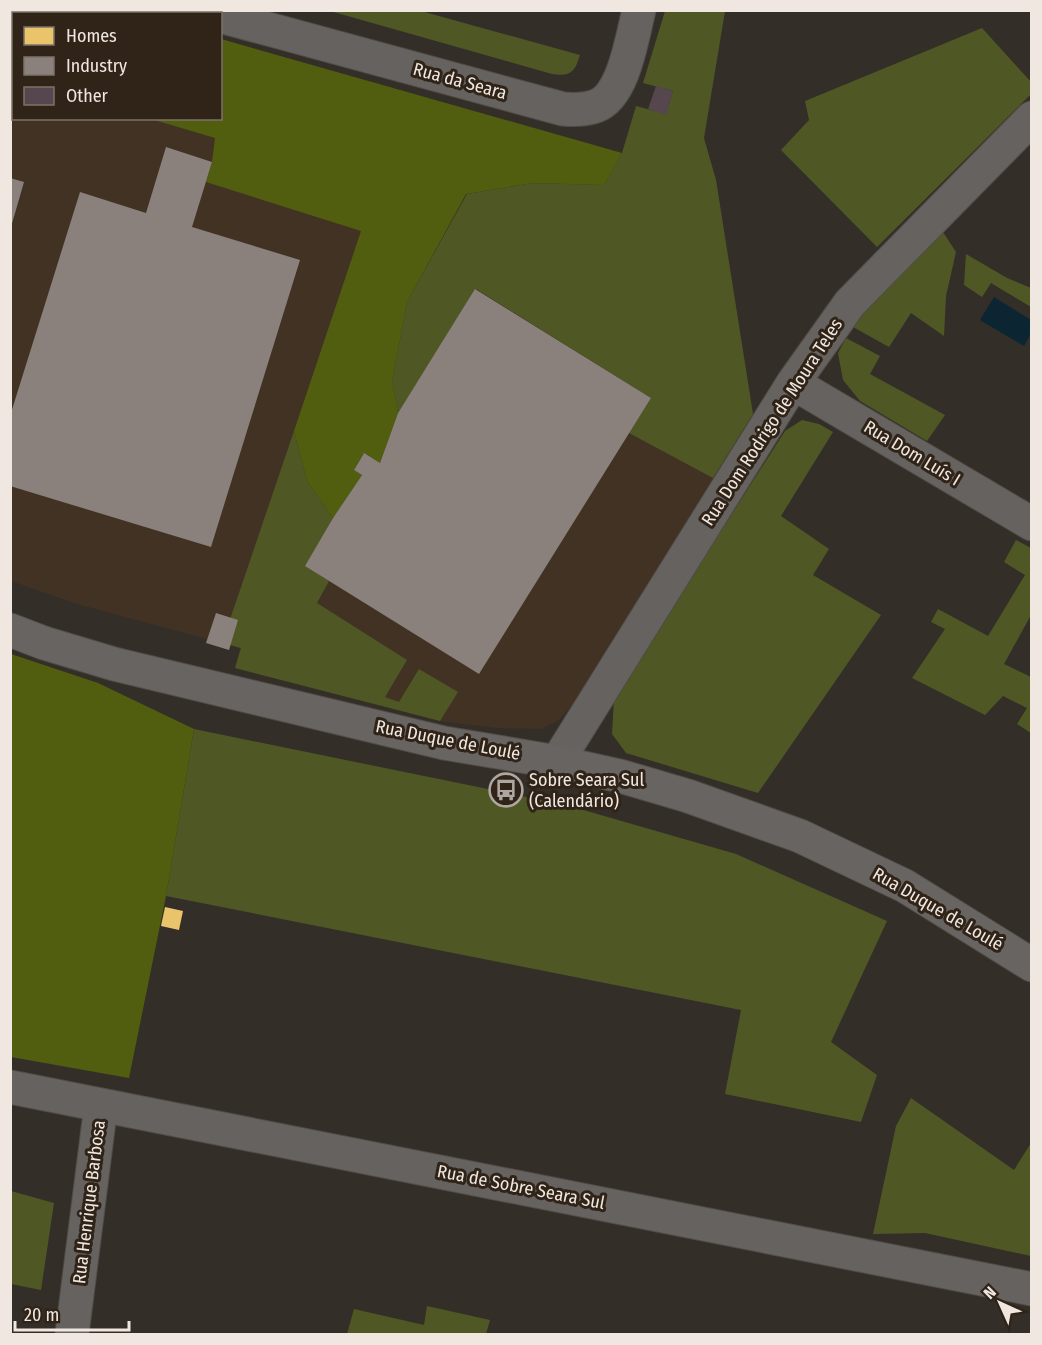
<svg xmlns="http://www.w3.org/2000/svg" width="1042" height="1345" font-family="'Fira Sans Condensed',sans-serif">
  <rect width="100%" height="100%" fill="#342e28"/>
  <path fill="#423223" d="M119,10L130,13L14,14V118H220L221,39L716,180L753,414L572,705L558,721L541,729L496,728L440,721L235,668L240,648L77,604L11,581V11Z"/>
  <path fill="#4f5825" d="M330,11H421L580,55C575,72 570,77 552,74Z
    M665,11H725L704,138L716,180L753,414L713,478L629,433L651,398L476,289L398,413L392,381L407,302L467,194L533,183L604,185L622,153L636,106L666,114L673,91L643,83Z
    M982,28L1031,82V94L877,247L781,150L809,120L805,101Z
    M943,232L956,252L946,296L944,336L911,313L889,347L853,327L857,318Z
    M966,254L1007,278L1031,288V307L991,283L982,297L964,285Z
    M846,338L880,356L870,374L945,415L927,441L860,401L843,380L838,353Z
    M802,420L819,424L833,432L781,516L829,549L813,575L881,615L758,793L626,753L612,734L614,698L785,431Z
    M294,431L307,481L333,518L306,566L329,581L317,603L407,660L385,697L399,702L419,669L458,692L440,721L235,668L241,648L222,643Z
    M1016,540L1031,548V615L1004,664L1031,677V733L1017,724L1027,708L1003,696L985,715L912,678L945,629L931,622L938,609L988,636L1025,575L1004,562Z
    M194,729L566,805L736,854L887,921L831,1042L877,1075L861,1122L725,1094L741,1010L166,896Z
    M911,1098L1014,1170L1031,1143V1256L925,1233L873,1234L896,1126Z
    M11,1191L54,1203L41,1290L11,1284Z
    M427,1306L490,1320L486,1334H347L354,1309L424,1325Z"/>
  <path fill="#525e0f" d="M119,10L130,13L14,14L13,77L11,76V11Z
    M221,39L622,153L604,185L533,183L466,194L407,302L392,381L398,413L380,463L363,454L354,470L362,475L333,518L307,481L294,431L361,231L206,182L212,162L215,138L151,119L220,118Z
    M11,654L98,683L194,729L166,896L129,1078L11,1057Z"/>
  <path fill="#0b2532" d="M994,297L1031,320V333L1024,346L980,320Z"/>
  <path fill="#e9c46a" d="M165,907L183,911L179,930L161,926Z"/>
  <path fill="#8a817c" d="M166,147L212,162L192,227L300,260L211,547L10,486V416L80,192L146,213Z
    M10,178L24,182L11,227H10Z
    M475,289L651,398L479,674L305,566L333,518L362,475L354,470L364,453L380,463L398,413Z
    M216,613L238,620L229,650L206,643Z"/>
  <path fill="#56474e" d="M656,86L673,91L666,115L648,109Z"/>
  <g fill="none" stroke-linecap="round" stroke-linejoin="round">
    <defs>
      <path id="street" d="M220,16L563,109C574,110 585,110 596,106C624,96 632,37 639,10
        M793,383L1032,524
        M557,762L793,383L850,303L1032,118
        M10,1087L1032,1289
        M72,1334L101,1105"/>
      <path id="secondary" d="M10,630L44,643L114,664L444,743L557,762L620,776L688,796L800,836L905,886L1032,965"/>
    </defs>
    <use href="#street" stroke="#514c46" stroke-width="35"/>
    <use href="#secondary" stroke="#514c46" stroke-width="35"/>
    <use href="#street" stroke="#65625f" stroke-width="33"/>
    <use href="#secondary" stroke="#686462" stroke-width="33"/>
  </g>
  <defs>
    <symbol id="bus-ring" viewBox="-11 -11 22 22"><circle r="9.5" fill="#302418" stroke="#aea6a0" stroke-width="1.5"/><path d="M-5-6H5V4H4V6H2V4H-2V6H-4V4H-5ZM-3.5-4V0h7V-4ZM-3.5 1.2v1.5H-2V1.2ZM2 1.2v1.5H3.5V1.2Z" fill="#aea6a0"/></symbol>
  </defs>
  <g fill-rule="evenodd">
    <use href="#bus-ring" x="487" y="771" width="38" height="38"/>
  </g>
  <g text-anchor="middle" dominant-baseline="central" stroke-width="6" stroke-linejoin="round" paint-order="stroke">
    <g font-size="18" fill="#efe7e0" stroke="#302418">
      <text transform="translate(460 81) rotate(15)">Rua da Seara</text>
      <text transform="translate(772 422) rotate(-57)">Rua Dom Rodrigo de Moura Teles</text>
      <text transform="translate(912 453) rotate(31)">Rua Dom Luís I</text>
      <text transform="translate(448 740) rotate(11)">Rua Duque de Loulé</text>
      <text transform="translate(938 909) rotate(30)">Rua Duque de Loulé</text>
      <text transform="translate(521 1187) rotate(11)">Rua de Sobre Seara Sul</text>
      <text transform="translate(89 1202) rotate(-83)">Rua Henrique Barbosa</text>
    </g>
    <g font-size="18" fill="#efe7e0" stroke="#302418" text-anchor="start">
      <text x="529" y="780">Sobre Seara Sul<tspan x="529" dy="21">(Calendário)</tspan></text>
    </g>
  </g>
  <rect width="1042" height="1345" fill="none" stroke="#efe7e0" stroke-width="24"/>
  <rect x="12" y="12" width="210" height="108" fill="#302418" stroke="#7c7268" stroke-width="1.5"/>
  <rect x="24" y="27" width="30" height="18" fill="#e9c46a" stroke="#7c7268" stroke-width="1.5"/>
  <text x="66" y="42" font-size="18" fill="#efe7e0">Homes</text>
  <rect x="24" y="57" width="30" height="18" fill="#8a817c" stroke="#7c7268" stroke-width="1.5"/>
  <text x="66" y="72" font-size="18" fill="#efe7e0">Industry</text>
  <rect x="24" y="87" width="30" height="18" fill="#56474e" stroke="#7c7268" stroke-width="1.5"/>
  <text x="66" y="102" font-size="18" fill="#efe7e0">Other</text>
  <g transform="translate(1000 1303) rotate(315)" stroke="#302418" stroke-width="4.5" paint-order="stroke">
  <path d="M0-4.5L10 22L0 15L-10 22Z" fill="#efe7e0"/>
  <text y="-9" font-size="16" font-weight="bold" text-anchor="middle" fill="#efe7e0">N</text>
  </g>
  <path d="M15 1321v9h114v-9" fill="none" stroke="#efe7e0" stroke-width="3"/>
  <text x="24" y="1321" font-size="18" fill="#efe7e0" stroke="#302418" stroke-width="4.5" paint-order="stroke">20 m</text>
</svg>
